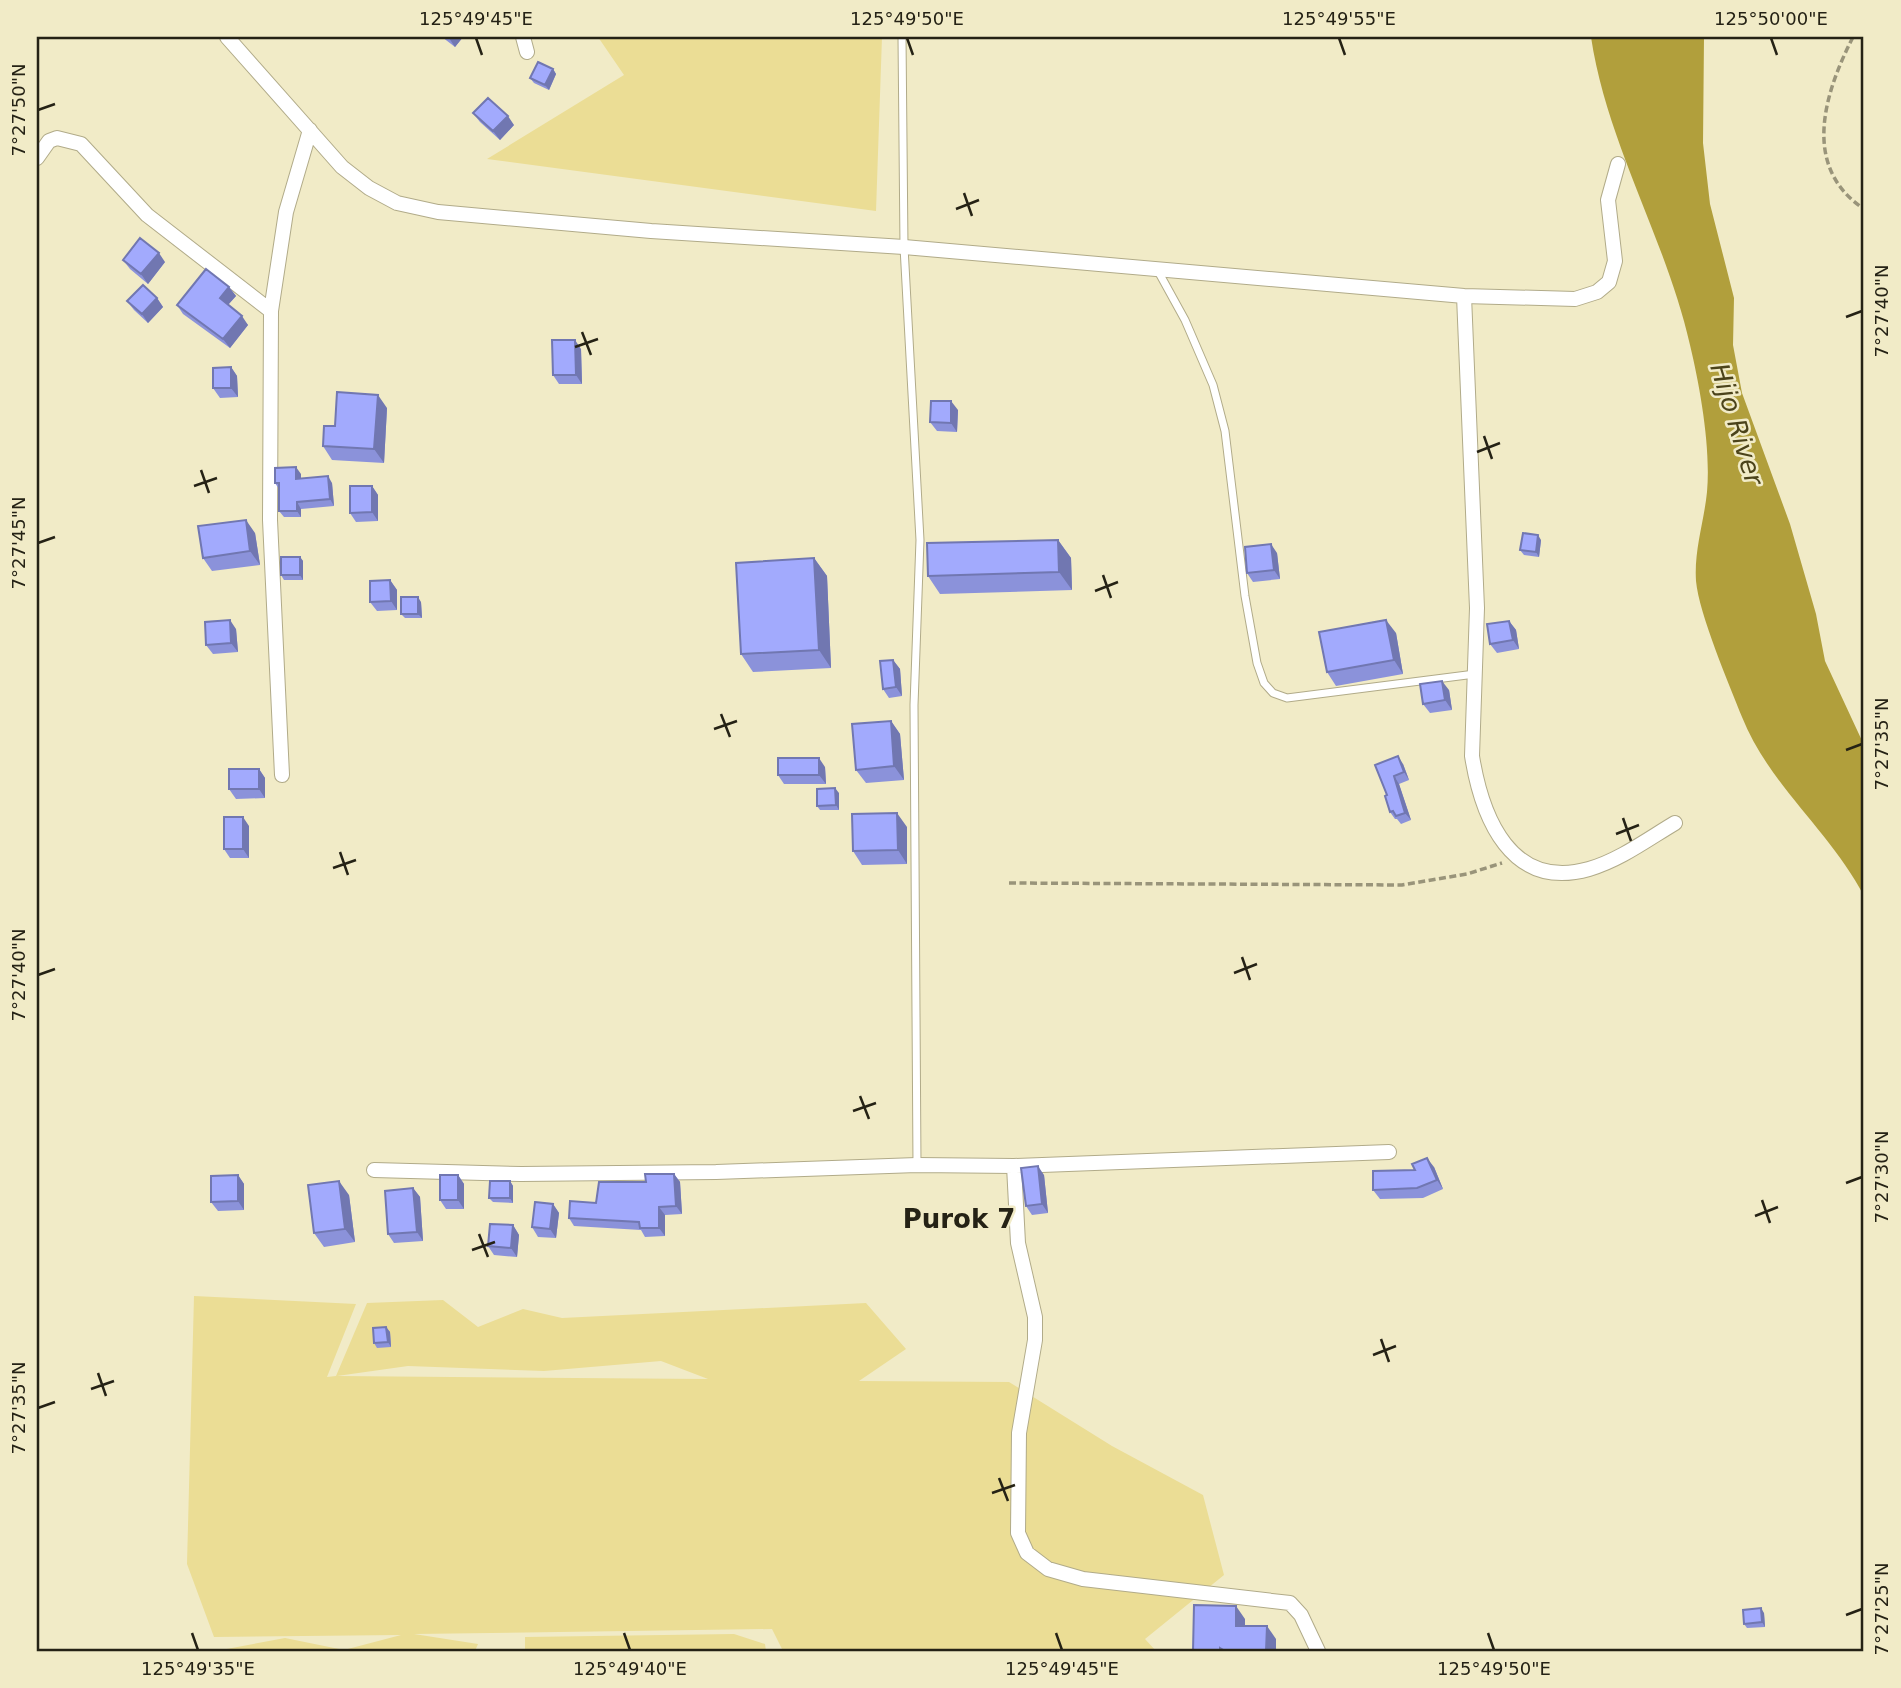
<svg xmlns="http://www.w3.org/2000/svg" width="1901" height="1688" font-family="'DejaVu Sans',sans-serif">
  <rect width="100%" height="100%" fill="#f1ebc7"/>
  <path fill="#ebdd95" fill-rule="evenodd" d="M598,37H882L876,211L487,159L624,75Z
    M194,1296L356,1304L327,1377L336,1376L367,1303L443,1300L478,1327L523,1309L562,1318L866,1303L906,1349L859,1381L1009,1382L1112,1446L1203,1495L1224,1575L1145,1639L1156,1651H783L772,1629L414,1634L478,1644L475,1651H216L285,1638L344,1650L401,1635L214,1637L187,1564ZM661,1361L708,1379L337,1376L408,1366L544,1371Z
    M734,1634L765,1644L766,1651H525V1637Z"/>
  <path fill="#b19f3c" d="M1591,37H1704L1703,143L1710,204L1734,298L1733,345L1742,393L1790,524L1816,614L1825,661L1864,745V896C1831,832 1769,785 1742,717C1729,684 1699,614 1696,581C1694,550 1704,522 1707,492C1711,448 1700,387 1690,345C1666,239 1607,144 1591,37Z"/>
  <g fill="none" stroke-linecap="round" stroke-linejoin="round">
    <defs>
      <path id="lane" d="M902,37L904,247L920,540L914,705L917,1165
        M1158,271L1185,320L1213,385L1225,431L1245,596L1257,663L1264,683L1273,693L1287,698L1475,674"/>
      <path id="street" d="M227,37L342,167L369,188L397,203L438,212L651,231L904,247L1464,296L1575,299L1597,292L1609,282L1615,261L1608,200L1618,164
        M523,37L527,52
        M37,158L49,141L57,138L81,144L147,215L271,311L270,520L282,775
        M1464,296L1477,608L1472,756C1482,818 1511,891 1589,869C1620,860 1648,839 1675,823
        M271,311L286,212L310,130
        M1014,1166L1018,1243L1035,1317V1340L1019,1433L1018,1533L1027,1553L1048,1569L1083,1579L1290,1603L1301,1615L1318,1651
        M374,1170L521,1174L716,1172L917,1165L1014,1166L1389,1152"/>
    </defs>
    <use href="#lane" stroke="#b1ab89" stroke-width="9"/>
    <use href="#street" stroke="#b1ab89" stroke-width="16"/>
    <path stroke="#99947a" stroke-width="3.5" stroke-dasharray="7 3.5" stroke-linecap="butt" d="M1853,37C1824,94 1801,167 1864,209
      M1009,883L1402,885L1467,874L1502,863"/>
    <use href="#lane" stroke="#fff" stroke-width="7"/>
    <use href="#street" stroke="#fff" stroke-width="14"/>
  </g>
  <path fill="#8b92da" d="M442,37H463L455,47Z
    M553,69L556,74L549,90L534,83L530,78Z
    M473,113L514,125L500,140L480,122Z
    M123,260L165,262L148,284L130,269Z
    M229,287L236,296L228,305L248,325L230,348L183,314L177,305Z
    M157,298L163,307L148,323L134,310L127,301Z
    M581,349L582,384H559L553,375Z
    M231,367L237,376L238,397L220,398L213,388Z
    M387,408L384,463L332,460L323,446L335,426Z
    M958,410L957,432L937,431L930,422Z
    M301,474V478L332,483L334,506L301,509V517H284L279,511V489L275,483Z
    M372,486L378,495V521L356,522L350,513Z
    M255,533L260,565L212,571L203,558Z
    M1058,540L1071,558L1072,590L940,594L928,576Z
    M1541,540L1539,557L1524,555L1520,550Z
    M1277,553L1280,579L1253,582L1247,573Z
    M300,557L303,561V580H284L281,575Z
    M814,558L827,576L831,668L753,672L741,654Z
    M390,580L397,590V610L377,611L370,602Z
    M421,602L422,618H405L401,614Z
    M1509,621L1516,630L1519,649L1497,653L1490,644Z
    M236,629L238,652L213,654L206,645Z
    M1396,633L1403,674L1336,686L1327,672Z
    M893,660L900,669L902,696L889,698L883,689Z
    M1449,690L1452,710L1430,713L1423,704Z
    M891,721L900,734L904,780L866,783L856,770Z
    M1403,764L1409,780L1399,784L1411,820L1401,824L1397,819H1395L1390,812L1387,795L1375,765Z
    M825,767L826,784H784L778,775Z
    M259,769L265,778V798L236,799L229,789Z
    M839,793V810H820L817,806Z
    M249,826V858H230L224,849Z
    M907,827V864L862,865L853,851Z
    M1434,1167L1443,1189L1423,1198L1380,1199L1373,1190L1415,1170Z
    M674,1174L680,1182L682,1214L665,1215V1236L645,1237L641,1230L574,1226L569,1218L596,1203L646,1182Z
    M238,1175L244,1184V1210L218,1211L211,1202Z
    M458,1175L464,1184V1209H446L440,1200Z
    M1044,1175L1048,1213L1032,1215L1026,1206Z
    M510,1181L513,1186V1203L493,1202L489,1198Z
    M413,1188L420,1197L423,1241L394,1243L388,1234Z
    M349,1195L355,1242L324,1247L314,1233Z
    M553,1204L559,1213L556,1238L538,1237L532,1227Z
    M513,1225L519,1235L517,1257L494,1255L488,1246Z
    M386,1327L390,1332L391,1347L377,1348L374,1343Z
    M1764,1613L1765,1627L1747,1628L1744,1624Z"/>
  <path fill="#7177b1" d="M449,37H463L455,47L449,38Z
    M553,69L556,74L549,90L545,85Z
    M508,116L514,125L500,140L493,131Z
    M159,253L165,262L148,284L141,274Z
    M229,287L236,296L226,307L220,298Z
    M157,298L163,307L148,323L142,314Z
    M242,316L248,325L230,348L223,339Z
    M575,340L581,349L582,384L576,375Z
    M231,367L237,376L238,397L231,388Z
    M378,395L387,408L384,463L374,449Z
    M951,401L958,410L957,432L951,423Z
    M296,467L301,474V485L296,479Z
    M328,476L332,483L334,506L330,499Z
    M372,486L378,495V521L372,512Z
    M297,502L301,509V517L297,511Z
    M246,520L255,533L260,565L250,551Z
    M1538,535L1541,540L1539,557L1536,552Z
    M1058,540L1071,558L1072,590L1059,572Z
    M1271,544L1277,553L1280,579L1274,570Z
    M300,557L303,561V580L300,575Z
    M814,558L827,576L831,668L819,650Z
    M390,580L397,590V610L391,601Z
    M418,597L421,602L422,618L418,614Z
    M230,620L236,629L238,652L231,643Z
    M1386,620L1396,633L1403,674L1394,660Z
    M1509,621L1516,630L1519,649L1513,640Z
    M893,660L900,669L902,696L896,687Z
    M1442,681L1449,690L1452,710L1445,700Z
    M891,721L900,734L904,780L894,766Z
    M1398,756L1403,764L1409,780L1404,772Z
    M819,758L825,767L826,784L819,775Z
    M259,769L265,778V798L259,789Z
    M1394,776L1399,784L1411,820L1405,813Z
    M835,788L839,793V810L836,805Z
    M897,813L907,827V864L898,850Z
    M243,817L249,826V858L243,849Z
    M1427,1158L1434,1167L1443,1189L1437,1180Z
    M1038,1166L1044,1175L1048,1213L1042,1204Z
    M674,1174L680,1182L682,1214L676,1206Z
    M238,1175L244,1184V1210L238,1201Z
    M458,1175L464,1184V1209L458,1200Z
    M339,1181L349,1195L355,1242L345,1229Z
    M510,1181L513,1186V1203L510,1198Z
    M413,1188L420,1197L423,1241L417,1232Z
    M553,1204L559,1213L556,1238L550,1229Z
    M659,1207L665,1215V1236L659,1228Z
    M513,1225L519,1235L517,1257L511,1248Z
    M386,1327L390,1332L391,1347L388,1342Z
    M1236,1606L1245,1619V1639L1236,1626Z
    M1761,1608L1764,1613L1765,1627L1762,1622Z
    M1267,1626L1276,1639V1651H1266Z"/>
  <path fill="#a2aafd" stroke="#7177b1" stroke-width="2" d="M538,62L553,69L545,85L530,78Z
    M488,98L508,116L493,131L473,113Z
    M140,238L159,253L141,274L123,260Z
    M206,269L229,287L220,298L242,316L223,339L177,305Z
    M143,285L157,298L142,314L127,301Z
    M552,340H575L576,375H553Z
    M231,367V388H213V368Z
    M337,392L378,395L374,449L323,446L324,426H335Z
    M931,401H951V423L930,422Z
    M296,467V479L328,476L330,499L297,502V511H279V483H275V468Z
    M350,486H372V512L350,513Z
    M246,520L250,551L203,558L198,526Z
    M1523,533L1538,535L1536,552L1520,550Z
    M1058,540L1059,572L928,576L927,543Z
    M1271,544L1274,570L1247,573L1245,547Z
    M281,557H300V575H281Z
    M814,558L819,650L741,654L736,563Z
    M390,580L391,601L370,602V581Z
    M401,597H418V614H401Z
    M230,620L231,643L206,645L205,622Z
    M1386,620L1394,660L1327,672L1319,632Z
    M1509,621L1513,640L1490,644L1487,624Z
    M893,660L896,687L883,689L880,661Z
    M1442,681L1445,700L1423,704L1420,684Z
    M891,721L894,766L856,770L852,724Z
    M1398,756L1404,772L1394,776L1405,813L1396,816L1393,811L1390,812L1385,796L1387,795L1375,765Z
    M778,758H819V775H778Z
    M229,769H259V789H229Z
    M835,788L836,805L817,806V789Z
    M897,813L898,850L853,851L852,814Z
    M224,817H243V849H224Z
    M1427,1158L1437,1180L1417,1188L1373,1190V1171L1415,1170L1412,1164Z
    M1038,1166L1042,1204L1026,1206L1021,1168Z
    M645,1174H674L676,1206L659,1207V1228H640L639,1222L569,1218L570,1201L596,1203L599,1182H646Z
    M238,1175V1201L211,1202V1176Z
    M440,1175H458V1200H440Z
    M339,1181L345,1229L314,1233L308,1185Z
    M490,1181H510V1198H489Z
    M413,1188L417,1232L388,1234L385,1191Z
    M535,1202L553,1204L550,1229L532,1227Z
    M490,1224L513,1225L511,1248L488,1246Z
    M386,1327L388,1342L374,1343L373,1328Z
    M1194,1605L1236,1606V1626H1267L1266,1651H1225L1220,1648V1651H1193Z
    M1761,1608L1762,1622L1744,1624L1743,1610Z"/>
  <path fill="none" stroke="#252215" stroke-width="2.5" d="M476,38L482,55M907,38L913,55M1339,38L1345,55M1771,38L1777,55M38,110L55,104M964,193L972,216M956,209L979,200M1846,317L1862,311M582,332L591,355M575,347L598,339M1484,436L1492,459M1477,452L1500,443M201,470L209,493M194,486L217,478M38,543L55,537M1103,575L1111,598M1095,591L1118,582M721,714L730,737M714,729L737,721M1846,750L1862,744M1623,818L1631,841M1616,834L1639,825M340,852L348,875M333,868L356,860M1242,957L1250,980M1234,973L1257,964M38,975L55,969M860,1096L869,1119M853,1111L876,1103M1846,1183L1862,1177M1762,1200L1770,1223M1755,1216L1778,1207M479,1234L488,1257M472,1250L495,1242M1381,1339L1389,1362M1373,1355L1396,1346M98,1373L106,1396M91,1389L114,1381M38,1408L55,1402M999,1478L1008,1501M992,1493L1015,1485M1846,1615L1862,1609M192,1633L198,1650M624,1633L630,1650M1056,1633L1062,1650M1488,1633L1494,1650"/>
  <g text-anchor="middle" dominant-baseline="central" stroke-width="5" stroke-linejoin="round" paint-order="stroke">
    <g font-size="26" font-style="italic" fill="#4b431a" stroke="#f1ebc7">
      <text transform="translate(1737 424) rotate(73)">Hijo River</text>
    </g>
    <g font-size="26" font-weight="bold" fill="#252215" stroke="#f1ebc7">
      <text x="959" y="1219">Purok 7</text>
    </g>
  </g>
  <rect width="1901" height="1688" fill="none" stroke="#f1ebc7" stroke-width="77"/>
  <rect x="38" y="38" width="1824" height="1612" fill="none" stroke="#252215" stroke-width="2.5"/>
  <g font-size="18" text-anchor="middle" fill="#252215">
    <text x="476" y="25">125°49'45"E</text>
    <text x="907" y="25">125°49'50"E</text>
    <text x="1339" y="25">125°49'55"E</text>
    <text x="1771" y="25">125°50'00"E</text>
    <text transform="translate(19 110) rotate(-90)" y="6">7°27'50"N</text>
    <text transform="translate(1882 311) rotate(-90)" y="6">7°27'40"N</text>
    <text transform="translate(19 543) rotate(-90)" y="6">7°27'45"N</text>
    <text transform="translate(1882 744) rotate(-90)" y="6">7°27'35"N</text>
    <text transform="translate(19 975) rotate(-90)" y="6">7°27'40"N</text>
    <text transform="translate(1882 1177) rotate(-90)" y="6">7°27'30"N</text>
    <text transform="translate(19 1408) rotate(-90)" y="6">7°27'35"N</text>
    <text transform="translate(1882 1609) rotate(-90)" y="6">7°27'25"N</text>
    <text x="198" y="1675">125°49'35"E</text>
    <text x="630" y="1675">125°49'40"E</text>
    <text x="1062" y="1675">125°49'45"E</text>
    <text x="1494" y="1675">125°49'50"E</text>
  </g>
</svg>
